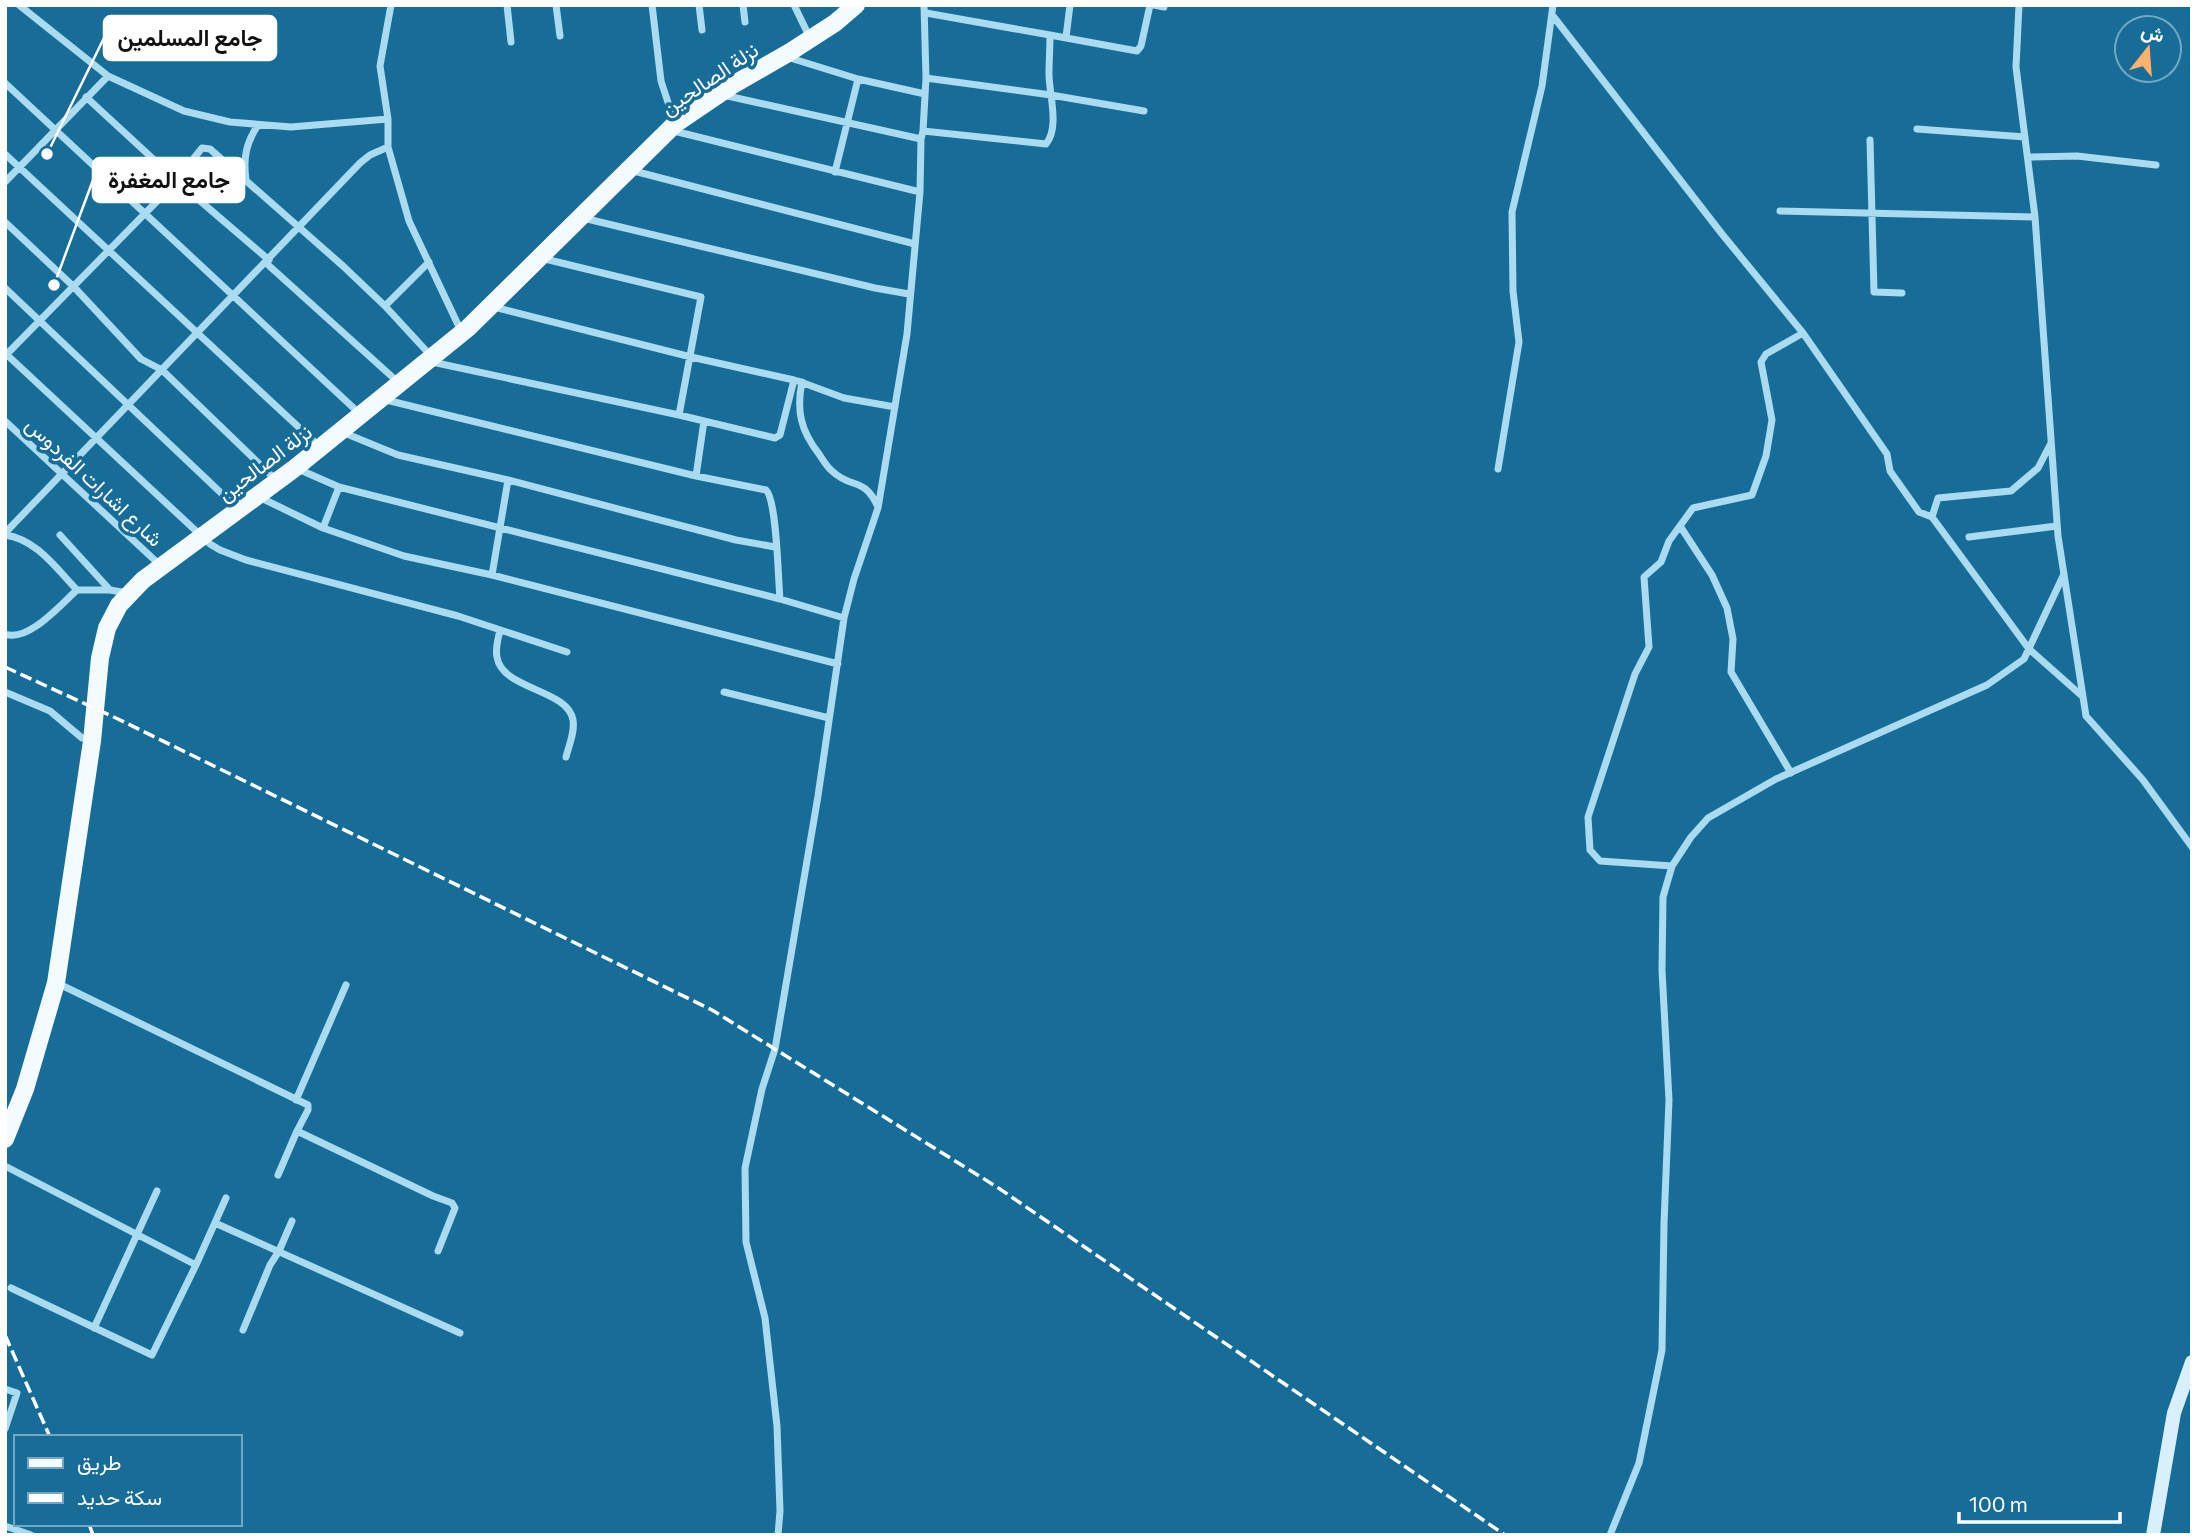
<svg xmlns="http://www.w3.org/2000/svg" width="2197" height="1540" font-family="Commissioner,Vazirmatn,sans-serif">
  <rect width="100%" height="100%" fill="#176d98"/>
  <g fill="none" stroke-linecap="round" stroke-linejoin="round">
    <path stroke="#aadbf1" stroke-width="7" d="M19,5L108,76L184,111L230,122L291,127L388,119
      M391,5L380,66L388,119V147L409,221L461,331
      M507,5L511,42
      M556,5L560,36
      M652,5L661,81L675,124
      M699,5L702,30
      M743,5L745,22
      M794,5L810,38
      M1154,5L1164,7
      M2019,5L2016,67L2035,217L2058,536L2086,716L2143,780L2192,847
      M1553,16L1722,234L1803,333L1887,454L1890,471L1919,512L1932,517L2029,649L2082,696
      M1050,35L1137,51L1141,46L1150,5
      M1066,37L1070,5
      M787,57L858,79L925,94
      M926,78L1051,95L1144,111
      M5,83L360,414
      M723,95L921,139
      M86,97L177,181L269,260
      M1917,129L2025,137
      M670,130L920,192
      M923,131L1046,144C1060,127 1049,94 1049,74C1049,61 1050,48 1050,35L926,13
      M1870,140L1874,292L1902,293
      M5,154L320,447
      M2028,157L2077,156L2156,165
      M630,170L915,244
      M835,172L858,79
      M246,180C243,158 246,143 258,125
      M5,182L108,76
      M1780,211L2035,217
      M583,218L875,288L909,294
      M5,222L74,287L141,359L162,370L277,481
      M541,258L701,297L679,415
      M266,263L399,383
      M5,288L238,509
      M385,306L432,357
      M5,353L210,544L220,550L246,560L458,616L567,652
      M5,356L170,188L202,148L210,149L343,266L385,306L429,262
      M432,362L679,415L775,438L780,435L794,380L691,357L494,307
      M798,381L844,398L895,407
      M802,382C796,411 801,431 819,454C823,460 827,467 832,471C852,490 864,476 878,507
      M382,399L696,476L766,490C777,500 778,579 780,599
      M5,421L161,566
      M342,432L398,455L508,480L736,540L775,547
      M298,469L339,487L780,599L844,618
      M1498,469L1519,342L1513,291L1512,212L1542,86L1553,5
      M696,476L704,421
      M259,497L323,528L404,556L492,575L838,664
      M1932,517L1938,498L2011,491L2038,468L2051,443
      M1680,526L1712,575L1727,608L1733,639L1731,672L1791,773
      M323,528L339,487
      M5,533L360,163L370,155L388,147
      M5,535C36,539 56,568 77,590
      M60,535L110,590
      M1969,537L2057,526
      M492,575L508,480
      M500,630C498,639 495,649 497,657C502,690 568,689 573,720C575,732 569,745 566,757
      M5,634C28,643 61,604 77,590H110L127,593
      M5,692L50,711L82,738L92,741
      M724,692L829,718
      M1672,866L1600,861L1590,850L1588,817L1635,674L1649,647L1644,577L1661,562L1669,541L1693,508L1752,495L1766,456L1772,420L1761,362L1766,354L1803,333
      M57,983L308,1105V1110L297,1131L433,1196L452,1203L455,1208L438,1251
      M296,1100L346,985
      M5,1166L196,1265
      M278,1175L297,1131
      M215,1223L460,1333
      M11,1288L152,1355L196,1265L226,1198
      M94,1328L157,1191
      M243,1330L270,1265L279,1251L292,1221
      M5,1389L17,1393L5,1429
      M5,1526L31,1535
      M778,1535L780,1511L777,1426L765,1318L746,1242L745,1168L762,1089L775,1049L818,796L844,618L854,579L878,508L907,334L920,192L921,139L923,131L926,78L924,5
      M1610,1535L1639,1463L1662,1350L1664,1223L1669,1100L1662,970L1663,897L1672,866L1691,837L1708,818L1776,779L1987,685L2024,659L2064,574"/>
    <path stroke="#d8f0fc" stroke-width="14" d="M2153,1535L2174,1413L2192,1362"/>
    <path stroke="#f4fbff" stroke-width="18" d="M5,1139L25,1089L56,983L92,741L100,658L107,628L119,605L143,580L295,468L468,328L675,124L731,86L790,52L835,23L856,5"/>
    <path stroke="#fff" stroke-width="3.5" stroke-dasharray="12 5" stroke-linecap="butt" d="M5,667L118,719L712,1010L997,1187L1505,1535
      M5,1335L50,1437
      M89,1524L93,1535"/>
  </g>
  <g text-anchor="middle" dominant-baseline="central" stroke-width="7" stroke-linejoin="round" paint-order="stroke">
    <g font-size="21" fill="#fff" stroke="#176d98">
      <text transform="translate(709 78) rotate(-34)">نزلة الصالحين</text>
      <text transform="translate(264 462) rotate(-37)">نزلة الصالحين</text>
      <text transform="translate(95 481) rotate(43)">شارع اشارات الفردوس</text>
    </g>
  </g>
  <path fill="none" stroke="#fff" stroke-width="2.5" d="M47 154L104 38M54 285L93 180"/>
  <g fill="#fff" stroke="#176d98" stroke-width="2.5">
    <circle cx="47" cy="154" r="7"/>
    <circle cx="54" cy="285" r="7"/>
  </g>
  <g fill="#fff" stroke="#fff" stroke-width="2.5">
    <rect x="104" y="16" width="172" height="44" rx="7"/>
    <rect x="93" y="158" width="151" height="44" rx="7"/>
  </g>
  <g font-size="23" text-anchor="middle" font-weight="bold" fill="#111">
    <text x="190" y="46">جامع المسلمين</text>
    <text x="169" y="188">جامع المغفرة</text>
  </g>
  <rect width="2197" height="1540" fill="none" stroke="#ffffff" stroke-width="14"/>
  <rect x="14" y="1435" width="228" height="91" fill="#176d98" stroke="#74a7c1" stroke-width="2"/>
  <rect x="28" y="1458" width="35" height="10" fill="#f4fbff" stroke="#74a7c1" stroke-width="2"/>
  <text x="77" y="1470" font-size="21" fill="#ffffff">طريق</text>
  <rect x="28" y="1493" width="35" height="10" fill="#ffffff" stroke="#74a7c1" stroke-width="2"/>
  <text x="77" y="1505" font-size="21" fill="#ffffff">سكة حديد</text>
  <g transform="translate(2148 49) rotate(17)"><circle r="33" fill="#176d98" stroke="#74a7c1" stroke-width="2"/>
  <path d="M0-5L12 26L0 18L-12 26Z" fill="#ffb26a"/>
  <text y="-10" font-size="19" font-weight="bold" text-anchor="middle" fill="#ffffff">ش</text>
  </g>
  <path d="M1959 1512v10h161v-10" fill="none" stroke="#ffffff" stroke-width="3.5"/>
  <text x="1969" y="1512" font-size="21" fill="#ffffff" stroke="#176d98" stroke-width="5" paint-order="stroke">100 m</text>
</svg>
